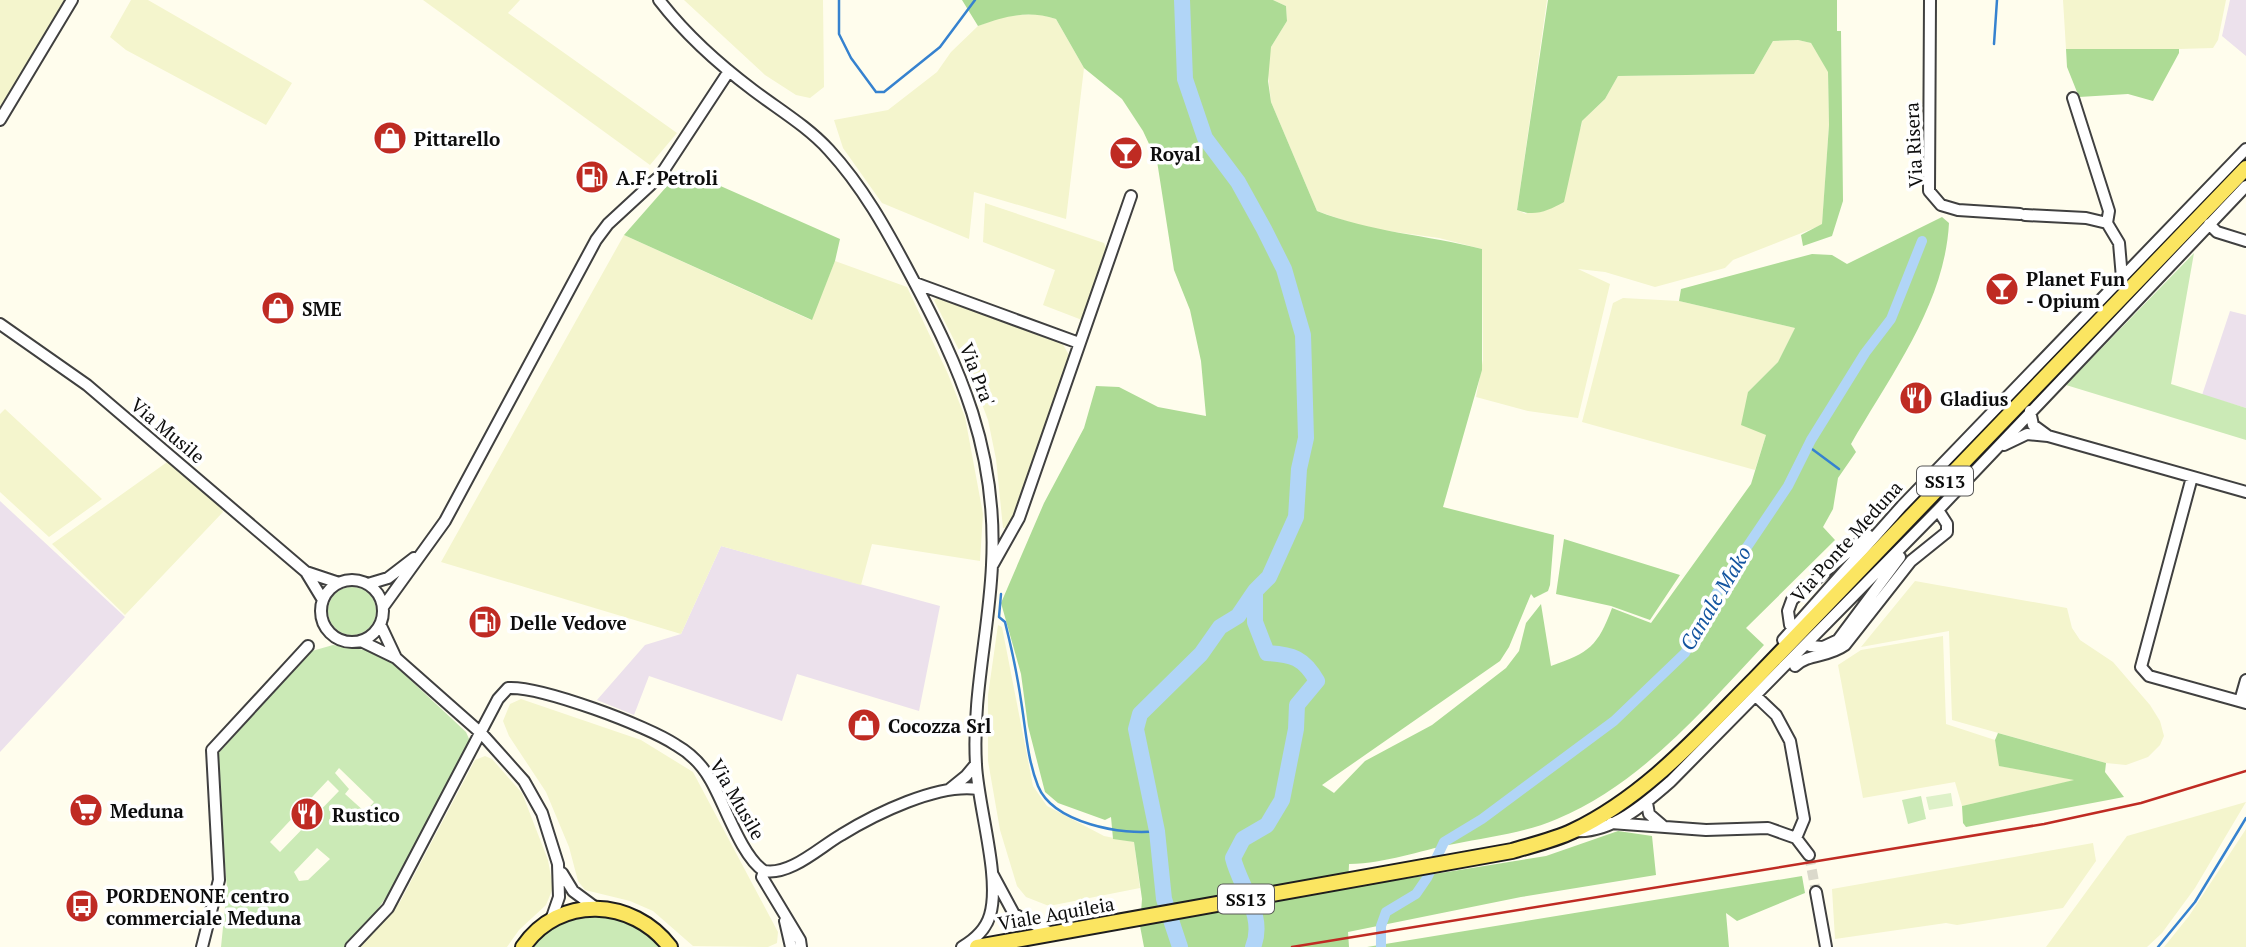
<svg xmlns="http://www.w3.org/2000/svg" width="2246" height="947" font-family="'PT Serif',serif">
  <rect width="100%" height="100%" fill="#fffded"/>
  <path fill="#ece1ec" d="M2230,0H2246V56L2222,36Z
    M2230,311L2246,315V408L2202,395Z
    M0,501L125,617L0,752Z
    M721,546L940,606L919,711L797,674L782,721L649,676L634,715L597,700L645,645L681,634Z"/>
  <path fill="#f4f5cd" d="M0,0H65L0,109Z
    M131,0H148L292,83L266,125L126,50L110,37Z
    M423,0H520L508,13L677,133L650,165Z
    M684,0H823L824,87L810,98L796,95L765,75Z
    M1273,0H1547L1517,210L1526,214L1581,127L1582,121L1605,99L1618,76L1754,74L1773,41L1798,40L1811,43L1828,71L1829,125L1822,225L1733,260L1725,268L1655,287L1605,272L1578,269L1610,284L1578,418L1528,411L1476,397L1483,360L1482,249L1439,238L1366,228L1317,211L1271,102L1267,64L1271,47L1287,21L1286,6Z
    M2063,0H2226L2218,40L2213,48L2179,49H2066Z
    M1038,14L1056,19L1084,68L1066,219L974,192L969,239L882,203L843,148L834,120L888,110L937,72L951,52L978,26L1004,16Z
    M985,203L1104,243L1106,248L1082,320L1043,305L1055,270L983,242Z
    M624,235L811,320L835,261L907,287L948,374L965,417L983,514L980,561L872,544L861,585L721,546L681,634L441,562Z
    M937,298L1061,341L1069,355L1009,527L1003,528L996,459L988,420L970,372L934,300Z
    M1623,298L1679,301L1795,328L1778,362L1748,392L1766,435L1755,470L1582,422L1613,303Z
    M5,409L102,499L49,537L0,492V414Z
    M170,460L221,505L223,512L125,615L52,544Z
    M1915,581L2067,608L2072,628L2080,640L2113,662L2150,705L2160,721L2164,736L2160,745L2148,757L2126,765L2106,763L1952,720L1949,631L1861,647Z
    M998,625L1002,627L1033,786L1047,806L1104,836L1134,842L1140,888L1049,906L1026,897L1017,886L1000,830L988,761V695Z
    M1943,636L1946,724L1995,740L2000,766L2076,780L1962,806L1955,782L1863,798L1838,665L1861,650Z
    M521,699L641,740L693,772L778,932L777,943L768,947L693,946L653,911L630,901L585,890L578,881L569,847L546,792L509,736L503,721L510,704Z
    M485,756L492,759L522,793L548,860L553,888L546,905L519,930L507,947H358L400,902L475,760Z
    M2246,802L2195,888L2162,933L2147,947H2046L2127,836Z
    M2246,829V947H2164L2189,916Z
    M2093,843L2096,861L2063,908L1957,925L1946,923L1835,939L1832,889Z"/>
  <path fill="#cbeab6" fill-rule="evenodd" d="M2194,253L2171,384L2246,408V440L2066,385Z
    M328 611a24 24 0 1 1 48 0a24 24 0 1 1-48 0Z
    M333,645L377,652L390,661L466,732L470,741C433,811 402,890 346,947H221L227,888L216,756L312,651ZM339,768L374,802L365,812L345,794L349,789L335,773ZM328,780L339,791L280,852L270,842ZM317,848L330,859L308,880L299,881L294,872Z
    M1921,796L1926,819L1908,824L1902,800Z
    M594,914C622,917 642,925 661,947H532C548,926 569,918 594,914Z"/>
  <path fill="#addb95" d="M962,0H1273L1286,6L1287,21L1271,47L1268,81L1271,102L1317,211C1370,232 1427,235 1482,249V370L1443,507L1554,535L1550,585L1548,591L1534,598L1531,594L1509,647L1500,661L1322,785L1334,793L1365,761L1432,725L1506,668L1519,651L1526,623L1541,604L1551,666C1589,653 1598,646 1612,608L1651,623L1751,484L1766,435L1741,425L1748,392L1778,362L1795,328L1679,301L1681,289L1812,254L1832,255L1847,264L1942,217L1949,223C1945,304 1890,376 1851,444L1856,452L1838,478L1833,509L1823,527L1835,540L1746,628L1764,645C1703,710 1641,784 1557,819C1525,833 1488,837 1454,844C1417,851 1388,863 1349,864L1348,888L1546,856L1618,831L1652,836L1656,875L1521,897L1348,932L1349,947H1144L1140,926L1142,899L1134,842L1113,839L1111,817L1105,820L1058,803L1045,792L1028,726L1021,674L1001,603L1044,503L1084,428L1096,386L1119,387L1158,407L1206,416L1201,361L1190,310L1174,270L1157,161L1143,131L1122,99L1084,68L1056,19C1028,10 1005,16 978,26Z
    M1548,0H1837V31H1841L1843,201L1832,236L1803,246L1801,235L1822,224L1829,125L1828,72L1811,43L1798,40L1773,41L1754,74L1618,76L1605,99L1582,121L1564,202C1548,211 1534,217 1517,210Z
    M2066,49H2179V53L2153,101L2128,94L2079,97L2067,67Z
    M682,169L840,239L835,261L812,320L624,235Z
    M1564,539L1680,575L1650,620L1611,606L1556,594Z
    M1998,733L2106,763L2105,772L2124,797L1966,827L1963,823L1962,806L2074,780L1999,766L1995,740Z
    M1802,876L1805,893L1737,921L1726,913L1729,947H1367Z"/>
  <path fill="#def1c8" d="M1951,793L1953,806L1929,810L1926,797Z"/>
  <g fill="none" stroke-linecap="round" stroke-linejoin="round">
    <path stroke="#3682cf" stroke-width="2.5" d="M839,0V34L851,58L876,92H884L940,47L975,0
      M1994,44L1997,0
      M1808,446L1839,469
      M1001,594L999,617L1005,622C1012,650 1018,678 1022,707C1026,733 1028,761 1038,786C1053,823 1123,836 1157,831
      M2158,947L2195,902L2246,818"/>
    <path stroke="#b1d5f7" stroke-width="10" d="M1381,947V926L1386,912L1416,894L1427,878L1444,842L1482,819L1614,721L1685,653L1720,587L1788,486L1811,440L1865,353L1891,319L1922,241"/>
    <path stroke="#b1d5f7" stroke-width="16" d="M1182,0L1185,79L1205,138L1238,182L1264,229L1284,269L1303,335L1306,438L1299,469L1296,517L1269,577L1255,591V622L1267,653C1292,654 1304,658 1317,681L1297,705L1296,729L1282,800L1267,825L1243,839L1233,858C1240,887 1266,916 1253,947
      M1180,947L1164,899L1157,831L1136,729L1140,714L1201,654L1220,627L1238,616L1255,591"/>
    <path stroke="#dbd9cb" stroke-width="10" stroke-dasharray="10 5" stroke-linecap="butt" d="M1809,855L1816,892"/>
    <defs>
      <path id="minor" d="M659,0C686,35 717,63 753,90C778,109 807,126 829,150C863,187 886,229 909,272C961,369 998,452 992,565C989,632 972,697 976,765C978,806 1001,878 990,915C986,929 974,940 962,947
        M1930,0L1929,191L1941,205L1958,210L2020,214
        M2073,98L2109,211L2107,223
        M0,120L72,0
        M2025,215L2086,218L2107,223L2119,243L2122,278
        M2209,224L2217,232L2246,241
        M915,283L1079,343
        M0,324L87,385L306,572L339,583
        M2048,436L2246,492
        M2004,445L2027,434L2048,436L2033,425L2030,411
        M2192,477L2141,667L2149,676L2246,703
        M992,566L1019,518L1131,196
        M306,572L323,600
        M321 611a31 31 0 1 1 62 0a31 31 0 1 1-62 0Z
        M368,584L388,578L414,558
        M383,607L445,521L596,240L608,224L660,176L729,71
        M380,624L396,658
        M1790,625L1788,611L1792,600L1868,535
        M1783,640L1902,506L2246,149
        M361,641L396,658L482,734L524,781L542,813L558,864L559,897L551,920
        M1810,646L1823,647L1838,640L1900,557
        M1795,666C1809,653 1827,658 1845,645L1911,561L1947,532V524L1938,510
        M1756,696L1776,715L1790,741L1804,819L1796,838
        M2240,701L2246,680
        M950,789L966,776L976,764
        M1647,803L1649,814L1663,826
        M1611,823L1706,830L1768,828L1796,838L1809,855
        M1575,831C1611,834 1646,803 1671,781L1938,510L2246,186
        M764,871L762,877L800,940L801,947
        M562,873L573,891L596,908
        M993,875L1014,914L1049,932
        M1816,892L1826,947
        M785,921L791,947
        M202,947L219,880L212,750L308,646
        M351,947L388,908L498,699L508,688C541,686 648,726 676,745C690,753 702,765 710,779C725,804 741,856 764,871C790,876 820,847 841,835C875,814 938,783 978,789"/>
      <path id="major" d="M523,947C559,894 633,898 670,947
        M977,947L1512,851C1532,845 1554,840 1573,831C1646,796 1699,735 1755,679L2246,168"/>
    </defs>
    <use href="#minor" stroke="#404040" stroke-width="14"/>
    <use href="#major" stroke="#1e1e1e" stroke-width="18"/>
    <use href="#minor" stroke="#fff" stroke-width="10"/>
    <use href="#major" stroke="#fbe561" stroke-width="14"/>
    <path stroke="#bf2b23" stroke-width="2.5" d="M1292,947L2044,824L2141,803L2246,771"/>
  </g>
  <defs>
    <symbol id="shop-disc" viewBox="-11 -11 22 22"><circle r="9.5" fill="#bf2b23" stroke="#fff"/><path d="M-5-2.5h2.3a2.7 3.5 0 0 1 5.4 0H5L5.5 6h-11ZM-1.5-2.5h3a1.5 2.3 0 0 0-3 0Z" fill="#fff"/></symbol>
    <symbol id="bar-disc" viewBox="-11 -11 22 22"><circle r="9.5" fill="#bf2b23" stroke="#fff"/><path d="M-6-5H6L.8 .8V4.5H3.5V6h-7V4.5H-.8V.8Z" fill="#fff"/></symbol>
    <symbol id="fuel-disc" viewBox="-11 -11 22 22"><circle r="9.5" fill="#bf2b23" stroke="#fff"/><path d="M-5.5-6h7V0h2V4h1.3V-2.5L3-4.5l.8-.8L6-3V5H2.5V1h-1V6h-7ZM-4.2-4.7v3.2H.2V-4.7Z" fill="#fff"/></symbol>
    <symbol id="restaurant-disc" viewBox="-11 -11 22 22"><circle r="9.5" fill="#bf2b23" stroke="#fff"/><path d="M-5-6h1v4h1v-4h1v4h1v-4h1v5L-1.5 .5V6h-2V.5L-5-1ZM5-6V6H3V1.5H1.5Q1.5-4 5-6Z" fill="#fff"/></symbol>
    <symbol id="supermarket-disc" viewBox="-11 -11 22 22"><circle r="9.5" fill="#bf2b23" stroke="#fff"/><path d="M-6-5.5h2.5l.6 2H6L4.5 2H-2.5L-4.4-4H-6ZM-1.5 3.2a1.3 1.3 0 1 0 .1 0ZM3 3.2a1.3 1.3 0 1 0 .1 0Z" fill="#fff"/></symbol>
    <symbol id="bus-disc" viewBox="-11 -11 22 22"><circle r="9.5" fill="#bf2b23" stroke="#fff"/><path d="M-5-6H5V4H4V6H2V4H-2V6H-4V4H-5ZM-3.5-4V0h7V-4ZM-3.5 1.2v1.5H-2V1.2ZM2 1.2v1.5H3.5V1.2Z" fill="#fff"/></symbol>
  </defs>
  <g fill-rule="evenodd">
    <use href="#shop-disc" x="371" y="119" width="38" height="38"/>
    <use href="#bar-disc" x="1107" y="134" width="38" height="38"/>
    <use href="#fuel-disc" x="573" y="158" width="38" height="38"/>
    <use href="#bar-disc" x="1983" y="270" width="38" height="38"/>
    <use href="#shop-disc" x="259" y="289" width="38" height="38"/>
    <use href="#restaurant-disc" x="1897" y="379" width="38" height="38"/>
    <use href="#fuel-disc" x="466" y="603" width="38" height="38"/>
    <use href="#shop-disc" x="845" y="706" width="38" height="38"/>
    <use href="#supermarket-disc" x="67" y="791" width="38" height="38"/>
    <use href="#restaurant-disc" x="288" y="795" width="38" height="38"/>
    <use href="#bus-disc" x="63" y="887" width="38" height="38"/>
  </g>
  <g text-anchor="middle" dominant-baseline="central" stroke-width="7" stroke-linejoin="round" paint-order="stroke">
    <g fill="#fff" stroke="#565656" stroke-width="2">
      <rect x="1917" y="466.5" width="56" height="29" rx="5"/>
      <rect x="1218" y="884.5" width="56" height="29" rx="5"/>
    </g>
    <g font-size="18" font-weight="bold" fill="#0d0d0d">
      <text x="1945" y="481">SS13</text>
      <text x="1246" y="899">SS13</text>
    </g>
    <g font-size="19" font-weight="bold" fill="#0d0d0d" stroke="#fff" text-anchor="start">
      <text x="414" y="138">Pittarello</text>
      <text x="1150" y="153">Royal</text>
      <text x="616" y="177">A.F. Petroli</text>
      <text x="2026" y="278">Planet Fun<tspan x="2026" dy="22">- Opium</tspan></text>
      <text x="302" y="308">SME</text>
      <text x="1940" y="398">Gladius</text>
      <text x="510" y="622">Delle Vedove</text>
      <text x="888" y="725">Cocozza Srl</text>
      <text x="110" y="810">Meduna</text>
      <text x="332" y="814">Rustico</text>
      <text x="106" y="895">PORDENONE centro<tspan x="106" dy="22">commerciale Meduna</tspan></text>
    </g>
    <g font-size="19" fill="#0d0d0d" stroke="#fff">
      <text transform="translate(1913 145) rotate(-93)">Via Risera</text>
      <text transform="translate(978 374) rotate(69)">Via Pra'</text>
      <text transform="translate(168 430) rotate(40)">Via Musile</text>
      <text transform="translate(1846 541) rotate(-48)">Via Ponte Meduna</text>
      <text transform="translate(738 799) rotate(60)">Via Musile</text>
      <text transform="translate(1056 913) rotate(-10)">Viale Aquileia</text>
    </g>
    <g font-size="21" font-style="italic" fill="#1455a0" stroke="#fff">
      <text transform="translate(1715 598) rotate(-59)">Canale Mako</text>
    </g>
  </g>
</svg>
